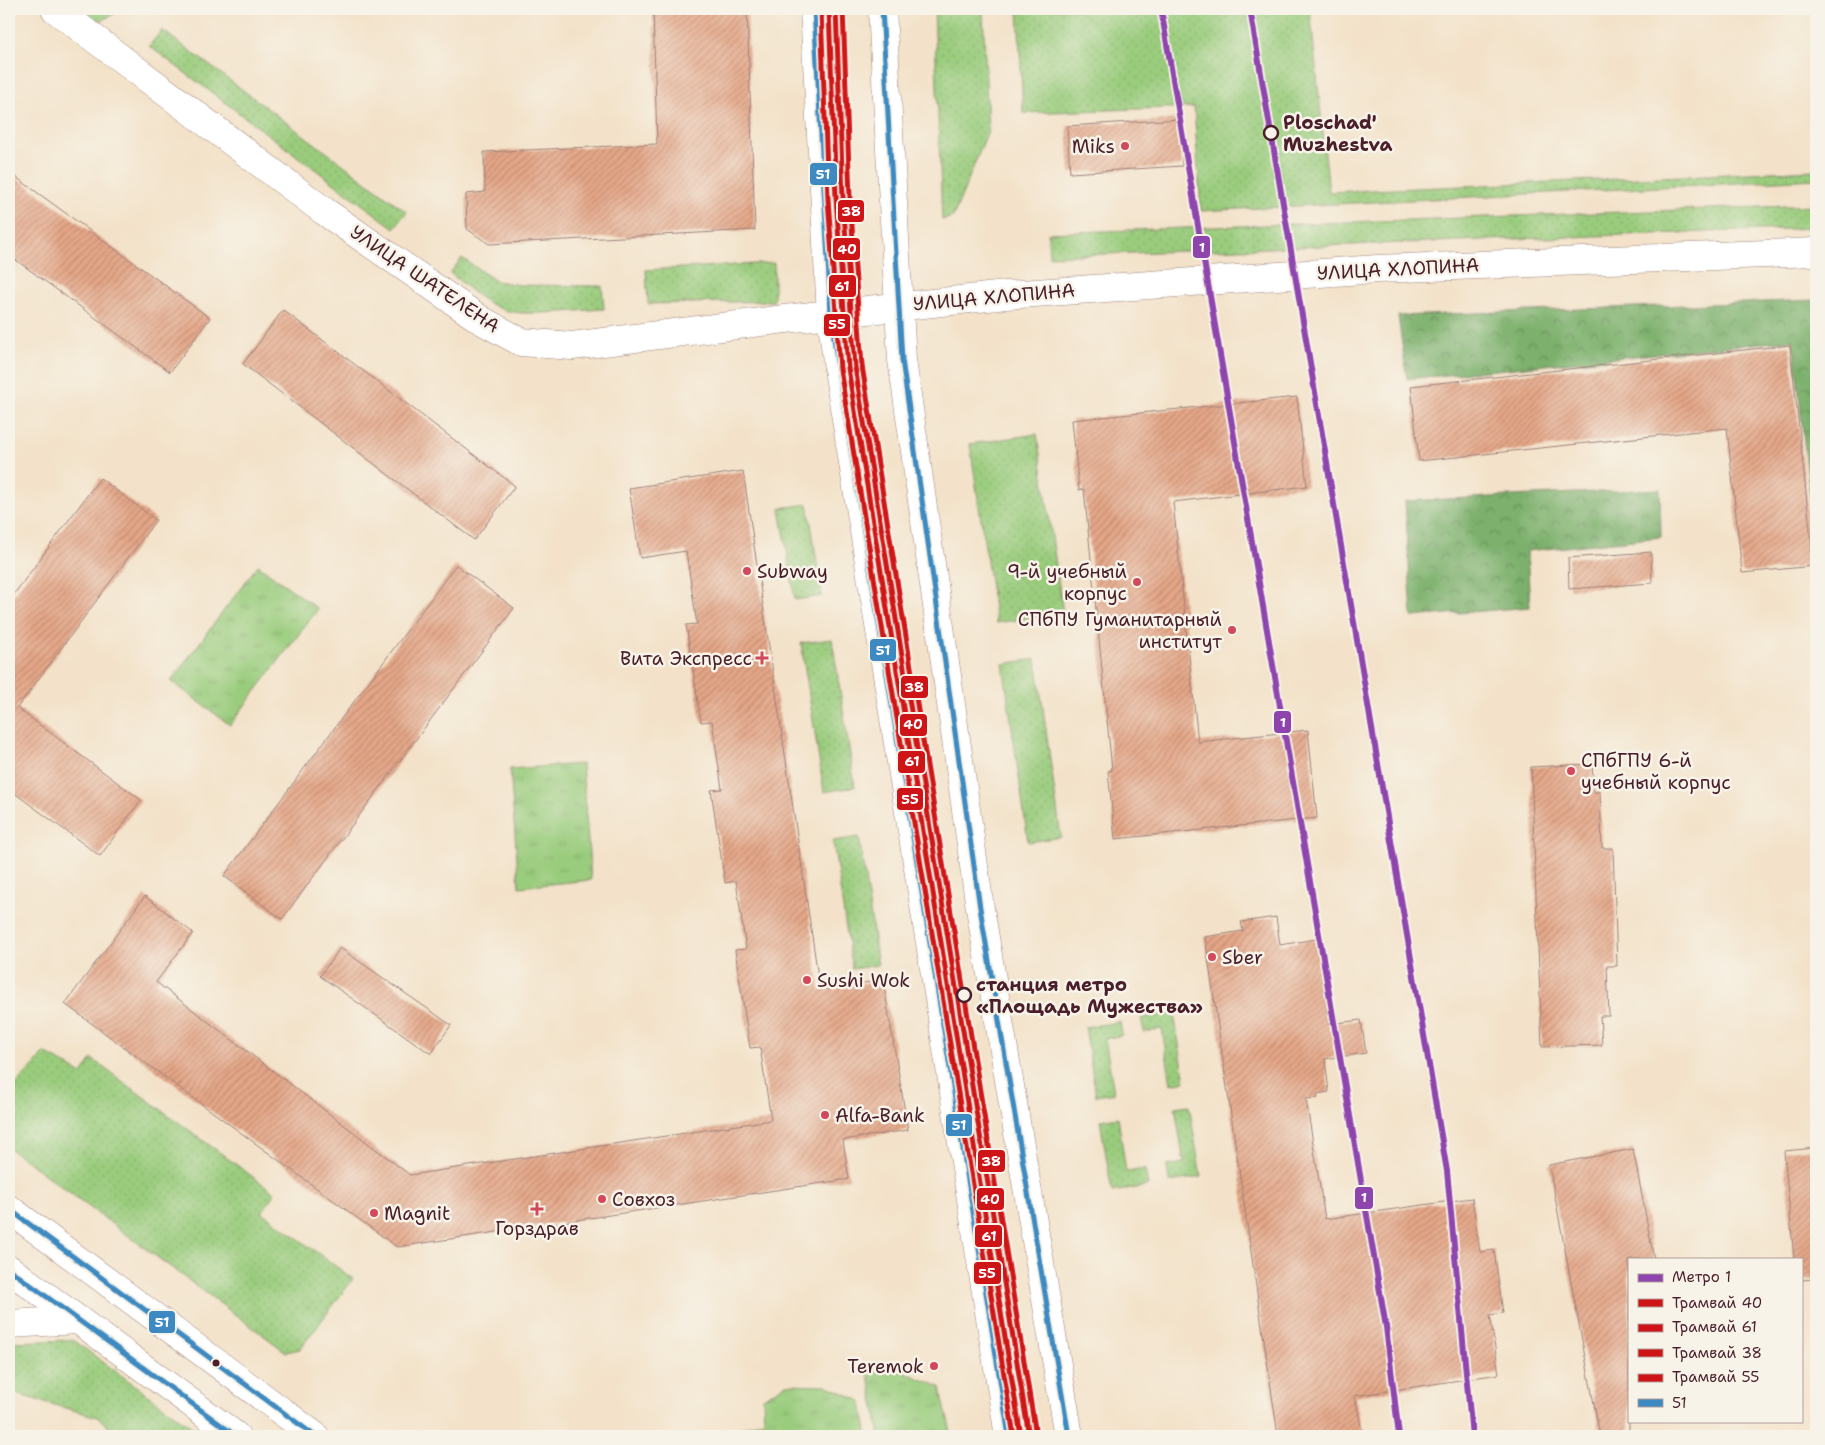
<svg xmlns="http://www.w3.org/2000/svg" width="1825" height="1445" font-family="'Shantell Sans',sans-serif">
  <defs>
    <pattern id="grass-dots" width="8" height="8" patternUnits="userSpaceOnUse" patternTransform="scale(1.25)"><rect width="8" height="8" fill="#9acc7d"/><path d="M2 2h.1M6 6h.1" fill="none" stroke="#86af6c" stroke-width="1.8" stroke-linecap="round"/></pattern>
    <pattern id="forest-crowns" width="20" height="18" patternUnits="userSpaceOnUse" patternTransform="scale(1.25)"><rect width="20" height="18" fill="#7bb06c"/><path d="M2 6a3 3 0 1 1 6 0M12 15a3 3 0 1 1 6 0" fill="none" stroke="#678f59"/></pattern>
    <pattern id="park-tufts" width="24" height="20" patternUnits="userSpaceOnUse" patternTransform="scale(1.25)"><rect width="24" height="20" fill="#9acc7d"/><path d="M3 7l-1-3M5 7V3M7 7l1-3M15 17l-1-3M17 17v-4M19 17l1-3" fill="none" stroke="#86af6c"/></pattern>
    <pattern id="building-hatch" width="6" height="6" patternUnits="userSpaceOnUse" patternTransform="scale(1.25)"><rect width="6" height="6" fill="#e5a788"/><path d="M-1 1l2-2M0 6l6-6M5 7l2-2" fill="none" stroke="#bc876f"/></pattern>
  </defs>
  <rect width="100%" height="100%" fill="#f7f3e8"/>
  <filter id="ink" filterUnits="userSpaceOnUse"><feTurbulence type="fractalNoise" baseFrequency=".02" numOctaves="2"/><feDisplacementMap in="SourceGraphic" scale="10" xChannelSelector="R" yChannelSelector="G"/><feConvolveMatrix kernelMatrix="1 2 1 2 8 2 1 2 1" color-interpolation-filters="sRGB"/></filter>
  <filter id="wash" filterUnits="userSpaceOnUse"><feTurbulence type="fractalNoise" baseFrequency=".0096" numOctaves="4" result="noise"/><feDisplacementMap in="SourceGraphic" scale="20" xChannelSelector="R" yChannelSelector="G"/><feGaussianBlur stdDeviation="1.12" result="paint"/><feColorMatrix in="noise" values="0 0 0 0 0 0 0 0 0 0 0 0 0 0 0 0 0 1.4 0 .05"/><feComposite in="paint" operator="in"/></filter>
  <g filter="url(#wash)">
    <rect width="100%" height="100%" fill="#f3e2c9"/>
    <path fill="url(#grass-dots)" stroke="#727654" d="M73,9H111L116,13L98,22L85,18Z
      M934,9H983L988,131L953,217L942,220Z
      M1018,9H1317H1310L1329,192L1816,170V179L1201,211L1194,107L1023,113Z
      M162,30L407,212L394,228L149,46Z
      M1816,205V228L1049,256L1048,233Z
      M462,258L496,281L521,285L602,286L604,309C582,310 522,317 504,310C483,303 466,286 450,273Z
      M774,263V301L648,304L646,270Z
      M1037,434L1063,613L996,623L970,444Z
      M808,504L822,596L795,600L780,508Z
      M832,639L855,787L824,792L801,643Z
      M1036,659L1061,837L1028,842L1003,664Z
      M859,837L878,965L852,969L833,841Z
      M1174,1013L1185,1081L1171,1084L1162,1029L1144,1032L1141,1018Z
      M1120,1022L1122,1035L1105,1039L1114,1093L1096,1096L1085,1027Z
      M45,1053L82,1074L92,1059L275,1193L262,1212L353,1279L300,1349L286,1352L9,1148V1092Z
      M1189,1105L1201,1177L1169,1182L1167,1166L1184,1163L1175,1107Z
      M1118,1117L1126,1172L1145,1169L1148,1186L1112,1192L1100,1120Z
      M73,1340L204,1436H121L97,1417L9,1392V1342Z
      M1245,1429L1246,1436H1200Z"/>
    <path fill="url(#forest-crowns)" stroke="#62684c" d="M1816,300V554L1793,340L1407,379L1398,316Z
      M1660,489L1661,537L1527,551L1530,607L1412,617L1405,501Z"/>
    <path fill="url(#park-tufts)" stroke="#727654" d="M258,565L318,609L230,725L171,681Z
      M582,764L591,880L519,887L510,769Z
      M868,1371H902L940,1387L952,1436H880Z
      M786,1384L826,1385L861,1401L868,1436H718L764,1420L763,1398Z"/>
    <g id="blocks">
      <path fill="url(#building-hatch)" d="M653,9H747L755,230L489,244L467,229L466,194L485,192L484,152L657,144Z
        M1180,119L1182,166L1070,173L1067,126Z
        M9,172L210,318L170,372L9,255Z
        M283,310L515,486L474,540L243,364Z
        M1790,345L1814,566L1742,573L1727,428L1419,461L1411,386Z
        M1297,397L1307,486L1173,502L1198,742L1308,730L1317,818L1115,839L1108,771L1112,770L1084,489L1079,490L1072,420Z
        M743,471L820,990L883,980L908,1130L843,1140L849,1179L397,1247L65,1004L145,896L193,933L156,982L410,1175L771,1120L760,1047L750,1048L735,950L746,949L736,881L725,883L711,790L722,789L712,721L701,722L686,625L697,624L686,551L640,558L629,488Z
        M100,478L156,520L17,708L141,800L100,856L9,789V601Z
        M1651,552L1652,583L1569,589L1568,558Z
        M456,565L514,608L282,919L224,876Z
        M1592,764L1594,792H1600L1602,848H1613L1617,966H1607L1609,1016H1600L1602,1045L1542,1047L1531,767Z
        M1276,917L1280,945L1316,939L1329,1024L1361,1020L1366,1053L1325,1059L1329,1092L1317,1094L1318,1098L1306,1099L1325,1219L1472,1198L1480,1252L1494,1250L1503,1313L1490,1315L1499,1374L1355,1396L1363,1436H1278L1205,937L1243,931L1241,922Z
        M340,948L451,1025L431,1054L320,976Z
        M1816,1148V1279L1801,1280V1259H1794L1784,1151Z
        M1633,1149L1654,1259H1629V1436H1600L1549,1165Z"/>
    </g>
  </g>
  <g filter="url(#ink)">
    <use href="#blocks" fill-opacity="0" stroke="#9e807a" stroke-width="1"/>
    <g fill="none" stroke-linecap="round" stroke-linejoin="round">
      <defs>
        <path id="minor" d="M55,9L324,211L481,320L521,342L572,346L785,319L1006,295L1377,269L1816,252
          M9,1324L78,1320"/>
        <path id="secondary" d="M814,9L831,314L838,369L1009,1436
          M882,9L902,360L980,908L1069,1436"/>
        <path id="primary" d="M9,1209L315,1436
          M9,1269L236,1436"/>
      </defs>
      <use href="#minor" stroke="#9e807a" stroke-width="29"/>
      <use href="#secondary" stroke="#9e807a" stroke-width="29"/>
      <use href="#primary" stroke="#9e807a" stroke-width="29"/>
      <use href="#minor" stroke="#fff" stroke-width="28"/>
      <use href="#secondary" stroke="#fff" stroke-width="28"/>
      <use href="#primary" stroke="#fff" stroke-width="28"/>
      <defs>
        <path id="bus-1" d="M814,9L831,314L838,369L1009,1436
          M882,9L902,360L980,908L1069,1436
          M9,1209L315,1436
          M9,1269L236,1436"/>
      </defs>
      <use href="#bus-1" stroke="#f7f3e8" stroke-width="9"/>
      <use href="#bus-1" stroke="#3d8ac2" stroke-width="5"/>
      <defs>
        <path id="tram-1" d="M836,9L843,198L855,367L1029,1436"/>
        <path id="tram-2" d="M829,9L836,198L848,368L1021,1436"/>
        <path id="tram-3" d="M843,9L850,198L862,366L1036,1435"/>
        <path id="tram-4" d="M821,10L828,199L840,369L1014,1436"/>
      </defs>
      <use href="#tram-1" stroke="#f7f3e8" stroke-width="9"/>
      <use href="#tram-2" stroke="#f7f3e8" stroke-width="9"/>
      <use href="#tram-3" stroke="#f7f3e8" stroke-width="9"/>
      <use href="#tram-4" stroke="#f7f3e8" stroke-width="9"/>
      <use href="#tram-1" stroke="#ce1417" stroke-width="5"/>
      <use href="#tram-2" stroke="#ce1417" stroke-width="5"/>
      <use href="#tram-3" stroke="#ce1417" stroke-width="5"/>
      <use href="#tram-4" stroke="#ce1417" stroke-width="5"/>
      <defs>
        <path id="metro-1" d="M1161,9L1386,1327L1399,1436
          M1250,9L1447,1171L1472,1436"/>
      </defs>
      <use href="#metro-1" stroke="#f7f3e8" stroke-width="10"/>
      <use href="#metro-1" stroke="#8e44ad" stroke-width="6"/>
    </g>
  </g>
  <g fill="#f7f3e8" stroke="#4a1f2b" stroke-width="2.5">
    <circle cx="1271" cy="133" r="7"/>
    <circle cx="964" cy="995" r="7"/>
  </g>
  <g fill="#d1495b" stroke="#f7f3e8" stroke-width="2">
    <circle cx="1125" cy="146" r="5"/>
    <circle cx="747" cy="571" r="5"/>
    <circle cx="1137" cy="582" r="5"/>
    <circle cx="1232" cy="630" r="5"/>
    <path d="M759.5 650.5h5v5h5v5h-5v5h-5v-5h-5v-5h5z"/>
    <circle cx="1571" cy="771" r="5"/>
    <circle cx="1212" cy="957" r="5"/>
    <circle cx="807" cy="980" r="5"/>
    <circle cx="825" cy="1115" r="5"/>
    <circle cx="602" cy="1199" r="5"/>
    <path d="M534.5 1201.5h5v5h5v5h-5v5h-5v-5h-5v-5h5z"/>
    <circle cx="374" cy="1213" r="5"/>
    <circle cx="934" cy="1366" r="5"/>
  </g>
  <circle fill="#4a1f2b" stroke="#f7f3e8" stroke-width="2" cx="216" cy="1363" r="4.5"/>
  <g text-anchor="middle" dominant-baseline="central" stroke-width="5" stroke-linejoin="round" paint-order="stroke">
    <g font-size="19" font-weight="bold" fill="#4a1f2b" stroke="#f7f3e8" text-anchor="start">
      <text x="1283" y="122">Ploschad'<tspan x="1283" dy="22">Muzhestva</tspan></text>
      <text x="976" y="984">станция метро<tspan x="976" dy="22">«Площадь Мужества»</tspan></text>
    </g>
    <g font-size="19" fill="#4a1f2b" stroke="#f7f3e8" text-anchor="start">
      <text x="1115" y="146" text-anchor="end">Miks</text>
      <text x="757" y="571">Subway</text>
      <text x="1127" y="571" text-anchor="end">9-й учебный<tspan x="1127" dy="22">корпус</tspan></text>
      <text x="1222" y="619" text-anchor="end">СПбПУ Гуманитарный<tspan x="1222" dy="22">институт</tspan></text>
      <text x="752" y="658" text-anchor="end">Вита Экспресс</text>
      <text x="1581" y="760">СПбГПУ 6-й<tspan x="1581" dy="22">учебный корпус</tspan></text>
      <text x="1222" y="957">Sber</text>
      <text x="817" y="980">Sushi Wok</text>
      <text x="835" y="1115">Alfa-Bank</text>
      <text x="612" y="1199">Совхоз</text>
      <text x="384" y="1213">Magnit</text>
      <text x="537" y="1228" text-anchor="middle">Горздрав</text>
      <text x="924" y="1366" text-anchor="end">Teremok</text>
    </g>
    <g font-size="19" fill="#4a1f2b" stroke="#f7f3e8">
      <text transform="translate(1398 269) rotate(-3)">УЛИЦА ХЛОПИНА</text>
      <text transform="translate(425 279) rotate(34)">УЛИЦА ШАТЕЛЕНА</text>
      <text transform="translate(994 297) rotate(-5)">УЛИЦА ХЛОПИНА</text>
    </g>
  </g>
  <g stroke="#f7f3e8" stroke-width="2">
    <rect x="809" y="162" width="29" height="24" rx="5" fill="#3d8ac2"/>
    <rect x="837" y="199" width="28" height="24" rx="5" fill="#ce1417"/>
    <rect x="1192" y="235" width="19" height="24" rx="5" fill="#8e44ad"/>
    <rect x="832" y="237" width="29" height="24" rx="5" fill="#ce1417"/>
    <rect x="828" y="274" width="29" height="24" rx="5" fill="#ce1417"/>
    <rect x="823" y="313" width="28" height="24" rx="5" fill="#ce1417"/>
    <rect x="869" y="638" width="28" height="24" rx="5" fill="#3d8ac2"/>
    <rect x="900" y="675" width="29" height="24" rx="5" fill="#ce1417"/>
    <rect x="1273" y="710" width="19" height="24" rx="5" fill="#8e44ad"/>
    <rect x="899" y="713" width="29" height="24" rx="5" fill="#ce1417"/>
    <rect x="897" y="750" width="29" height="24" rx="5" fill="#ce1417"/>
    <rect x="896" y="787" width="28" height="24" rx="5" fill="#ce1417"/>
    <rect x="945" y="1113" width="28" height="24" rx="5" fill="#3d8ac2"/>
    <rect x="977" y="1149" width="29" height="24" rx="5" fill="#ce1417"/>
    <rect x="1354" y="1186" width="20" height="24" rx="5" fill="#8e44ad"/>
    <rect x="976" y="1187" width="29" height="24" rx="5" fill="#ce1417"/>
    <rect x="974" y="1224" width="29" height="24" rx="5" fill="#ce1417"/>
    <rect x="973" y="1261" width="29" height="24" rx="5" fill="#ce1417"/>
    <rect x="148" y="1310" width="28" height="24" rx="5" fill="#3d8ac2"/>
  </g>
  <g font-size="14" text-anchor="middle" font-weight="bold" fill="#fff">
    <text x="823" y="179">51</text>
    <text x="851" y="216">38</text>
    <text x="1202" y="252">1</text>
    <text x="847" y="254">40</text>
    <text x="842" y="291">61</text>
    <text x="837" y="329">55</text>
    <text x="883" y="655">51</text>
    <text x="914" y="692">38</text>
    <text x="1283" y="727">1</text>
    <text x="913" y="729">40</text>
    <text x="912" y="766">61</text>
    <text x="910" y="804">55</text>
    <text x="959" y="1130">51</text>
    <text x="991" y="1166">38</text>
    <text x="1364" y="1202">1</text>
    <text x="990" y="1204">40</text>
    <text x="989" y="1241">61</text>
    <text x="987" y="1278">55</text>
    <text x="162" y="1327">51</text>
  </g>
  <rect width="1825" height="1445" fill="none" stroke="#f7f3e8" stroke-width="30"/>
  <rect x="1628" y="1258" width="175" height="165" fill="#f7f3e8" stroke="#b29e9c"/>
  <rect x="1638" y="1274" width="25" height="8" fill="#8e44ad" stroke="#b29e9c"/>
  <text x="1672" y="1282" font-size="15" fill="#4a1f2b">Метро 1</text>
  <rect x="1638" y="1299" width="25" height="8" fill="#ce1417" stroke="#b29e9c"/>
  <text x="1672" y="1308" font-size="15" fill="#4a1f2b">Трамвай 40</text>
  <rect x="1638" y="1324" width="25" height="8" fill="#ce1417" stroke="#b29e9c"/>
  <text x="1672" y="1332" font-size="15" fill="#4a1f2b">Трамвай 61</text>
  <rect x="1638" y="1349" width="25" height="8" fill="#ce1417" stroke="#b29e9c"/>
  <text x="1672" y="1358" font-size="15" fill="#4a1f2b">Трамвай 38</text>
  <rect x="1638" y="1374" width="25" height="8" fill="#ce1417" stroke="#b29e9c"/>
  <text x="1672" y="1382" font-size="15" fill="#4a1f2b">Трамвай 55</text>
  <rect x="1638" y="1399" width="25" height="8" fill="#3d8ac2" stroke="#b29e9c"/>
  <text x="1672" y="1408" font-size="15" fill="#4a1f2b">51</text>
</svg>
